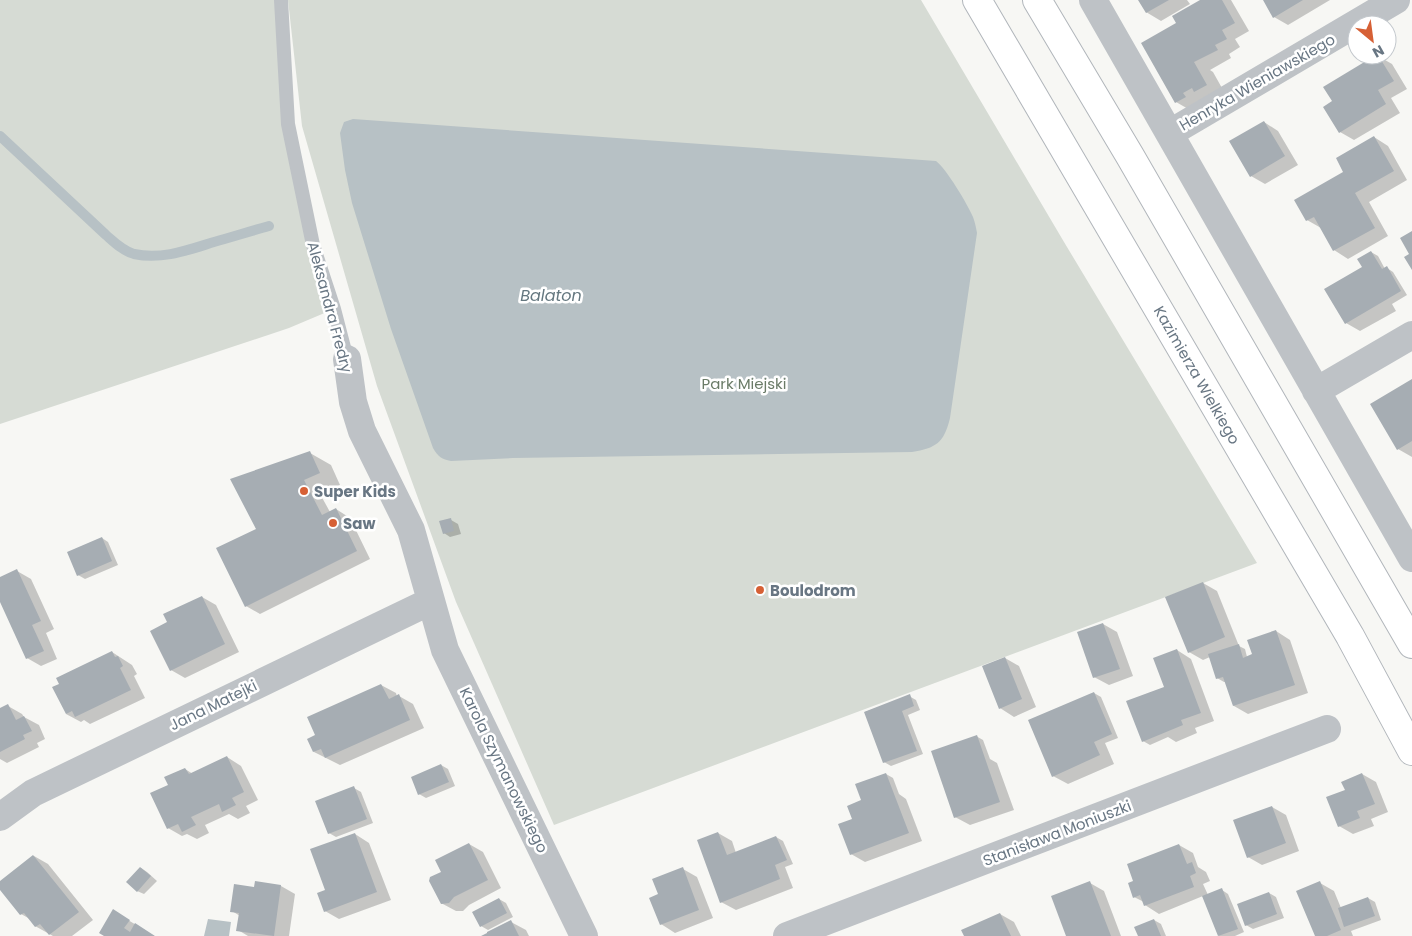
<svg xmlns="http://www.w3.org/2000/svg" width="1412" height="936" font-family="Poppins,sans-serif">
  <rect width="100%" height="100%" fill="#f7f7f4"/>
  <path fill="#d6dbd4" d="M0,0H282L288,124L334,309L289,328L0,424Z
    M288,0H921L1064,242L1257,563L554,825L456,602L377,386L302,126Z"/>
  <path fill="#b7c1c5" d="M353,119L936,161C946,168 968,205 973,217C975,222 976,228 977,233L950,418C944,443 936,448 912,452L513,458L451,461C442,459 438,457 433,448L391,329L352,203L345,170L340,133L344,122Z
    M208,919L231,922L229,936H204Z"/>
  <path fill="#0003" d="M1139,0H1187L1190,4L1161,21L1146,12Z
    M1202,0H1231L1249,31L1235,39L1240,47L1229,54L1231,58L1210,70L1213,72L1227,97L1197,114L1176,102L1178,23Z
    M1264,0H1330L1288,25L1274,17Z
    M1378,56L1392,64L1407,89L1391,98L1400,113L1354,140L1340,132L1334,102Z
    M1264,122L1278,131L1298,165L1265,184L1251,176Z
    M1374,137L1388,146L1407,180L1369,202L1388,236L1348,259L1334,250L1321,228L1307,220Z
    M1371,252L1378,256L1385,269L1387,268L1393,272L1407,295L1392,304L1396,311L1360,331L1346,323L1362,268Z
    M1412,381V457L1398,449Z
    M310,453L331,465L340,485L326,491L323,490L319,492L330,512L336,509L350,518L370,559L260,614L246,606L257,529Z
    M451,520L458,524L461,534L450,537L444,533Z
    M102,538L108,542L118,565L85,579L78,575Z
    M17,571L31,579L54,629L46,633L57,659L41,666L27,658L0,599V579Z
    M1203,583L1217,591L1239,646L1245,649L1247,657L1253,655L1276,631L1290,640L1308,693L1248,714L1234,706L1226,682H1224L1217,678L1210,657L1203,660L1189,652Z
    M202,597L216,605L239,652L185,678L171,670L169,623Z
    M1103,624L1117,632L1133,676L1109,685L1094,677Z
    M1177,650L1191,659L1214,721L1195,728L1197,733L1176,742L1168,737L1150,745L1143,741L1165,687Z
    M112,652L132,665L137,674L134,676L145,698L90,724L84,720L81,722L66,714Z
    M1005,658L1019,666L1036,707L1014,717L1000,708Z
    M381,685L396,693L397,697L399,696L413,704L424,728L340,765L314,752L317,736Z
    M1094,693L1101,697L1118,738L1105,743L1114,764L1068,784L1053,776Z
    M909,696L916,700L920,710L908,715L923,754L891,766L884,762L865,712Z
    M8,706L22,714L24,717L39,725L45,739L37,743L39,747L7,763L0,759V710Z
    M976,736L983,740L990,759L997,763L1014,810L970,825L955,817Z
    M227,757L241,766L258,800L246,806L250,813L238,819L229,814L205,825L209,833L197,839L187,834L182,836L168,828L170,785L185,769L193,774Z
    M441,765L448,769L455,786L426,798L419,794Z
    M886,774L893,778L899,794L906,799L922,841L865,862L851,854L853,820L865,801Z
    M1362,774L1376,782L1388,812L1371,819L1374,826L1353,834L1339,826L1346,790Z
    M354,788L361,792L373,823L336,837L329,833Z
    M1272,807L1286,815L1299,851L1262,865L1248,857Z
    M718,833L732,841L736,853L776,837L783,841L793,864L785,867L793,888L736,910L721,902Z
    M355,834L369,843L391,900L339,919L325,911L327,891Z
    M469,844L483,852L501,888L469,905L463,911H456L441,903L443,872Z
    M1179,845L1193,853L1198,867L1206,872L1210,881L1203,884L1208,895L1222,890L1228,894L1244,932L1235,936H1219L1203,896L1159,914L1145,905L1144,902L1134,897V882Z
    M34,856L48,864L93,920L72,936H53L35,926L30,919L21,914L0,888V883Z
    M141,868L147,872L157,881L144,894L137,891Z
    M683,869L697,877L713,918L675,933L661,924L659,895Z
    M256,883L281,886L295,894L289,936H248L238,930L240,916L232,911L255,889Z
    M1090,883L1104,891L1121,936H1067Z
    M1320,883L1334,891L1341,908L1368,898L1375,902L1381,920L1351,931L1353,936H1316Z
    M1269,893L1276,897L1284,918L1253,929L1246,925Z
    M499,899L506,903L513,917L488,930L481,926Z
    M113,911L143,929L154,936H106Z
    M1000,914L1014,922L1021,936H965Z
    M1154,920L1161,924L1166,936H1139Z
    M511,922L526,930L529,936H484Z"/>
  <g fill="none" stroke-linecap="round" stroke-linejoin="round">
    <path stroke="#b7c1c5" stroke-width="10" d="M0,136L106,235C114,242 123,251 134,254C162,260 188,250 214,242C232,237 251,231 269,226"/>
  </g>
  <path fill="#a6adb3" d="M1138,0H1169L1146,13Z
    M1200,0H1222L1235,23L1222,30L1227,39L1215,45L1218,50L1194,62L1207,85L1194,92L1192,88L1183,93L1186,97L1175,103L1141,43L1176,23L1172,16Z
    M1263,0H1303L1273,18Z
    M1376,55H1378L1394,81L1378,90L1386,104L1339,133L1323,107L1332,101L1323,87Z
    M1264,121L1285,156L1250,177L1229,141Z
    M1374,136L1394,171L1355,193L1375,228L1333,251L1314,217L1306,221L1294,200L1343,172L1336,158Z
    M1412,231V270L1404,257L1409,254L1400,238Z
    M1371,251L1382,269L1387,266L1401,291L1345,324L1324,289L1362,267L1357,259Z
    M1412,379V441L1397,450L1370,404Z
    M310,451L320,473L304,480L322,515L336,508L357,551L245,607L216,548L256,529L230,479Z
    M451,518L454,531L443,534L439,521Z
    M102,537L112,561L77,576L67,552Z
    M17,569L41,621L32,625L44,651L26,659L0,602V577Z
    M1203,582L1225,637L1188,653L1165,597Z
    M202,596L225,644L170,671L150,631L167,622L163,614Z
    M1103,623L1120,669L1093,678L1077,632Z
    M1276,630L1295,685L1233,706L1223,677L1216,679L1208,654L1239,644L1243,658L1252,654L1247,640Z
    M1177,649L1201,713L1181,720L1183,725L1142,742L1126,701L1164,687L1153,658Z
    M112,651L115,657L118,656L123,666L120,668L131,690L75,717L72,711L66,714L52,687L59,684L56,678Z
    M1005,657L1022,699L999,709L982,666Z
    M381,684L389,699L399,694L410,720L325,758L321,749L313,752L307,739L315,735L307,717Z
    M1094,692L1112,734L1094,742L1100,755L1052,777L1028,720Z
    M910,694L914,706L902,711L917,751L883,763L864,712Z
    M8,704L16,720L24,716L32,731L23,735L25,739L0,752V708Z
    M977,735L1000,802L954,818L931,751Z
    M227,756L244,792L232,798L236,805L222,812L219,804L191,817L196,825L182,832L178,824L167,829L150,793L168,785L164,777L185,768L189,774Z
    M441,764L449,782L418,795L411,777Z
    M886,773L909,833L850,855L838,824L852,819L847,806L861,800L855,784Z
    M1362,773L1375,804L1357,811L1360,818L1338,827L1326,797L1345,790L1341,782Z
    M354,786L367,819L328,834L315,801Z
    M1272,806L1286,843L1247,858L1233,820Z
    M718,832L727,855L776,836L787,860L775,865L780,879L720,903L697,840Z
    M355,833L377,892L324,912L317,893L325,890L310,849Z
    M469,843L488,880L454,897L449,903L441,904L429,881L430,877L441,872L435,860Z
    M1179,844L1187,864L1192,862L1196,873L1190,876L1194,887L1144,906L1140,895L1133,898L1128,883L1133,881L1127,864Z
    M33,855L79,912L49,935L40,924L35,927L24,913L20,915L0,890V881Z
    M140,867L151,876L137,892L126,882Z
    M683,867L699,910L660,925L649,898L658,894L652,879Z
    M255,881L281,885L274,936L236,931L239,913L230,912L234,884L254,887Z
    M1090,881L1111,936H1066L1051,896Z
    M1320,881L1341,930L1327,936H1315L1296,891Z
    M1222,888L1238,929L1218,936L1202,896Z
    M1269,892L1277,914L1245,926L1237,904Z
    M1368,897L1375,916L1344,927L1338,908Z
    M499,898L507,913L480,927L472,912Z
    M113,909L130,920L124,928L130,932L135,923L155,936H104L99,933Z
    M1000,913L1011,936H964L961,930Z
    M1154,919L1161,936H1138L1134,927Z
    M511,920L519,936H481L487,933V932Z"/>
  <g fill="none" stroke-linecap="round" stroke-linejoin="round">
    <defs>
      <path id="secondary" d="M977,0L1350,636L1412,751
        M1037,0L1130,156L1412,644"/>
    </defs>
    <use href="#secondary" stroke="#b1b6bb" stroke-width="30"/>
    <path stroke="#bec2c6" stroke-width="14" d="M281,0L288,124L313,245L334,309L347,359"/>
    <path stroke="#bec2c6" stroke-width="28" d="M1093,0L1412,558
      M1170,133L1396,0
      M347,359L353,402L362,431L411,530L445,650L584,936
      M1316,391L1412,335
      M0,817L33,793L431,601
      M787,936L1327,729"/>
    <use href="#secondary" stroke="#fff" stroke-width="28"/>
  </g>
  <g fill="#d66035" stroke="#fff" stroke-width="2">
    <circle cx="304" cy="491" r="5"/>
    <circle cx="333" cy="523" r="5"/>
    <circle cx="760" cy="590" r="5"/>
  </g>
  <g text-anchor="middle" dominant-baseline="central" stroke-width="5" stroke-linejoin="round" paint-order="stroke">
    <g font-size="15" fill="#687683" stroke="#fff">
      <text transform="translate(1257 82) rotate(-30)">Henryka Wieniawskiego</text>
      <text transform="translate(330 307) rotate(75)">Aleksandra Fredry</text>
      <text transform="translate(1197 375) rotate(60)">Kazimierza Wielkiego</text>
      <text transform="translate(213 705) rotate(-26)">Jana Matejki</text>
      <text transform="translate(504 770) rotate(64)">Karola Szymanowskiego</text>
      <text transform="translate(1057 833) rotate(-21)">Stanisława Moniuszki</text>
    </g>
    <g font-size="15" fill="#6a7b67" stroke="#fff">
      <text x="744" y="383">Park Miejski</text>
    </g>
    <g font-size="15" font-weight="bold" fill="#687683" stroke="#fff" text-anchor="start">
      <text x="314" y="491">Super Kids</text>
      <text x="343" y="523">Saw</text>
      <text x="770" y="590">Boulodrom</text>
    </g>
    <g font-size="16" font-style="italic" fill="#64777f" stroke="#fff">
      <text x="551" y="295">Balaton</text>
    </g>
  </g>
  <g transform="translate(1372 40) rotate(151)"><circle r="24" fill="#ffffff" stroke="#c3c8cd"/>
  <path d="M0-4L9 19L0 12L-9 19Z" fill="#d66035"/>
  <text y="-8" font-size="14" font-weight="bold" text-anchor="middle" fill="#687683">N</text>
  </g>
</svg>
